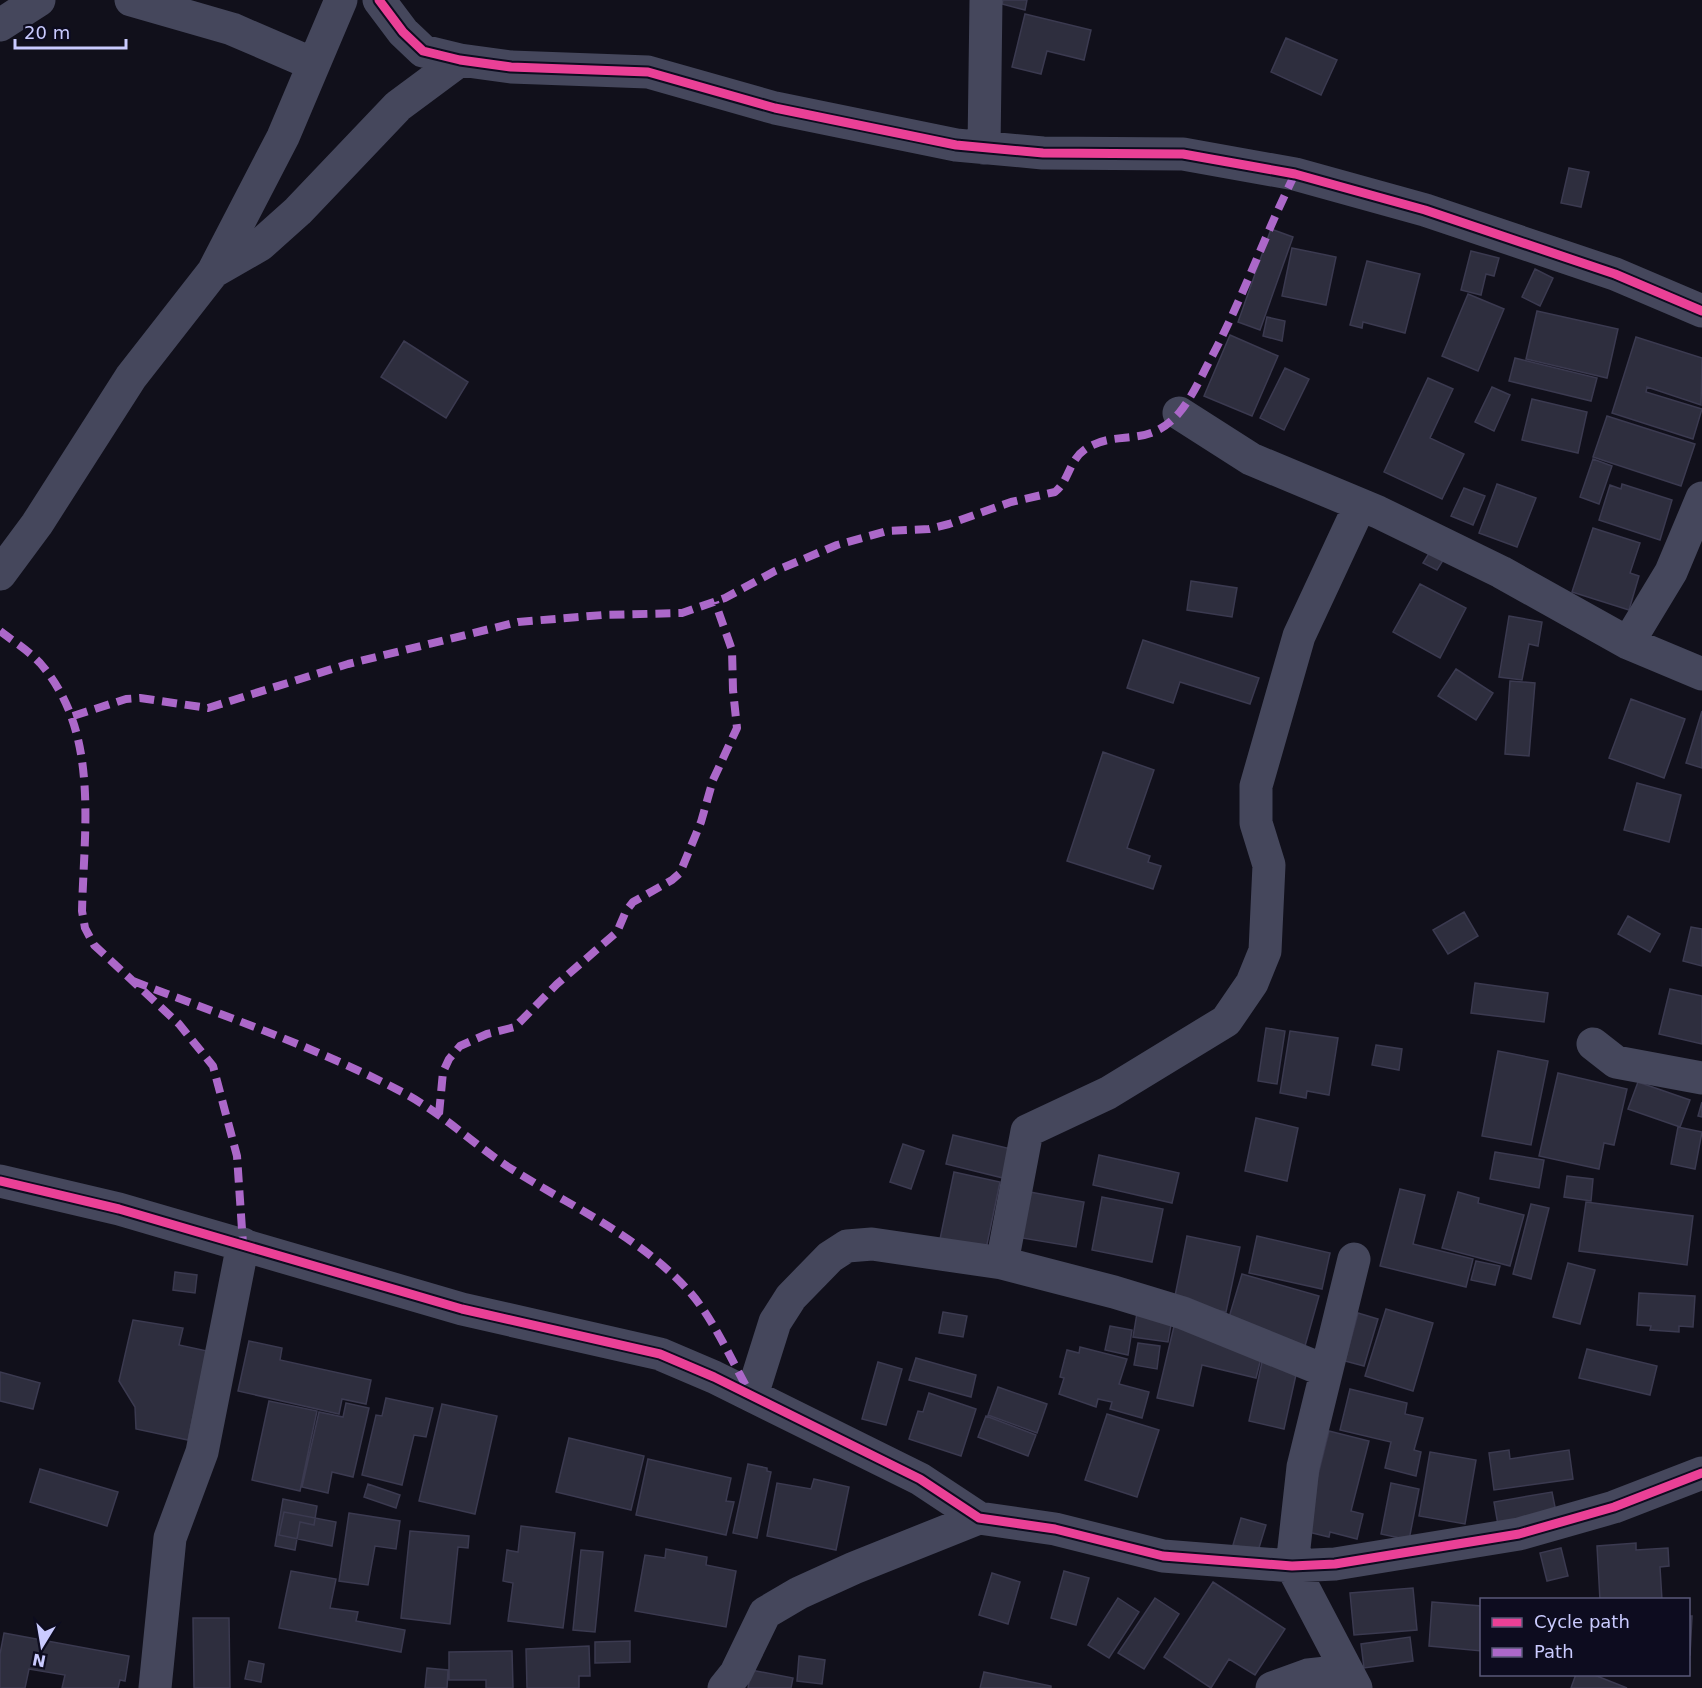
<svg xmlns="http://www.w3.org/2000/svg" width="1702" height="1688" font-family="'DejaVu Sans',sans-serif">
  <rect width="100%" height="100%" fill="#11101b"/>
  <path fill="#2e2e3e" stroke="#3b3a50" stroke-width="1.5" d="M1003,0H1027L1025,10L1002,4Z
    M1025,14L1091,30L1084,60L1047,51L1041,74L1012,67Z
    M1286,38L1337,60L1321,95L1271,72Z
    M1569,168L1589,172L1581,207L1561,203Z
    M1271,229L1293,237L1260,330L1238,322Z
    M1292,248L1336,257L1326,305L1282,296Z
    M1471,251L1499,258L1494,276L1486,274L1481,295L1461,290Z
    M1367,261L1420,274L1405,333L1363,322L1362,328L1350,325Z
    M1535,269L1553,278L1540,306L1522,297Z
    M1468,294L1504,309L1478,371L1442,356Z
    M1537,311L1618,329L1607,378L1526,359Z
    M1267,317L1285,321L1282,341L1263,336Z
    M1230,335L1278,356L1252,416L1204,396Z
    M1636,337L1702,358L1701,405L1647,387L1646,392L1702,409L1693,439L1612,413Z
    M404,341L468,382L446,418L381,377Z
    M1515,358L1597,378L1591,401L1509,381Z
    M1285,368L1309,379L1284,430L1260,418Z
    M1428,378L1453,389L1430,438L1464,454L1442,499L1384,472Z
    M1492,387L1510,395L1494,431L1475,422Z
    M1532,399L1587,412L1578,453L1522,440Z
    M1607,416L1695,444L1681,486L1593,457Z
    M1593,459L1612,466L1599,504L1580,497Z
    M1497,484L1536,498L1517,547L1479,533Z
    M1622,484L1672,500L1660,540L1599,520L1610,485L1621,489Z
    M1464,488L1485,496L1473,525L1451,516Z
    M1593,528L1640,543L1630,573L1639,576L1629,610L1572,592Z
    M1431,550L1445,557L1437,570L1423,563Z
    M1191,581L1237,588L1232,617L1187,610Z
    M1420,584L1466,608L1440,658L1393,632Z
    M1509,616L1542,622L1538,646L1529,644L1522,680L1499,677Z
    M1143,640L1259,678L1250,704L1180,682L1173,703L1127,688Z
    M1456,669L1493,693L1476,720L1438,696Z
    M1510,681L1535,683L1529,756L1505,754Z
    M1631,699L1685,719L1664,778L1609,758Z
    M1702,711V768L1686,763Z
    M1103,752L1154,770L1127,848L1150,856L1148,862L1161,866L1153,889L1067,861Z
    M1637,783L1681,795L1669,842L1624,830Z
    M1464,912L1478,936L1448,954L1433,930Z
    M1628,916L1660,934L1650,952L1618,934Z
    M1691,927L1702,929V966L1683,961Z
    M1475,983L1548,993L1544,1022L1471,1013Z
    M1670,989L1702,996V1044L1659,1034Z
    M1266,1028L1285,1031L1277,1084L1258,1081Z
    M1290,1031L1338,1038L1329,1095L1307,1091L1306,1098L1280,1093Z
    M1376,1045L1402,1049L1399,1070L1372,1065Z
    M1498,1051L1548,1061L1531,1145L1482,1136Z
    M1558,1073L1627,1089L1614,1145L1604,1143L1599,1169L1539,1156Z
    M1638,1082L1690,1100L1680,1127L1628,1109Z
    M1702,1102V1117L1698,1116Z
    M1256,1118L1298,1128L1287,1181L1245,1171Z
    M1678,1127L1702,1132L1695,1169L1671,1164Z
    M953,1135L1011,1149L1003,1178L946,1164Z
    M903,1144L924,1151L911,1189L890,1182Z
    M1495,1152L1544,1160L1539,1188L1490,1179Z
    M1099,1155L1179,1173L1172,1203L1093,1185Z
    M954,1172L1000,1182L985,1254L939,1244Z
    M1567,1176L1593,1179L1591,1201L1564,1197Z
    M1400,1189L1425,1195L1413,1244L1473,1259L1466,1287L1380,1266Z
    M1030,1192L1084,1202L1076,1247L1022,1238Z
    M1458,1192L1479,1198L1478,1203L1524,1215L1510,1266L1442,1248Z
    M1102,1197L1163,1209L1152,1262L1092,1250Z
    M1586,1202L1693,1216L1687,1265L1579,1251Z
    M1531,1204L1549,1208L1531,1279L1513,1274Z
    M1187,1236L1240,1247L1226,1312L1174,1301Z
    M1257,1236L1330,1253L1322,1289L1249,1273Z
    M1476,1261L1500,1266L1495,1285L1471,1280Z
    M1568,1263L1595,1270L1580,1324L1553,1317Z
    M175,1272L197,1275L195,1293L173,1290Z
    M1242,1274L1319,1296L1305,1346L1227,1324Z
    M1639,1293L1695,1296L1693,1327L1679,1326V1332L1650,1330L1651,1326L1637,1325Z
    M1386,1309L1433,1323L1413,1391L1365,1376Z
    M943,1312L967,1316L963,1337L939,1333Z
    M1137,1313L1172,1319L1168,1342L1133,1337Z
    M1358,1313L1378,1319L1364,1366L1345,1361Z
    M133,1320L183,1328L179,1345L207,1351L188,1440L136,1429L135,1407L119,1381Z
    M1175,1322L1263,1350L1256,1378L1202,1365L1193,1406L1157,1398Z
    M1110,1326L1132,1330L1128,1355L1105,1350Z
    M249,1341L282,1348L280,1360L371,1380L366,1404L342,1399L339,1414L238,1391Z
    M1138,1343L1160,1346L1157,1369L1134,1365Z
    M1080,1347L1127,1359L1119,1384L1149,1392L1142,1418L1110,1409L1112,1402L1098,1399L1096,1407L1059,1394L1064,1378L1060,1377L1067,1350L1079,1353Z
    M1587,1349L1657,1366L1650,1395L1579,1378Z
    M916,1358L976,1375L971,1397L909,1380Z
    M878,1362L902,1369L886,1425L862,1419Z
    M1262,1362L1297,1370L1284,1429L1249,1421Z
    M0,1372L40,1383L33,1409L0,1401Z
    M998,1387L1047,1404L1037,1433L988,1415Z
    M1350,1389L1407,1403L1405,1414L1423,1418L1414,1450L1421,1452L1416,1476L1385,1468L1391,1442L1340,1430Z
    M929,1393L976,1409L961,1456L909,1439L918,1411L923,1412Z
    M386,1398L433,1408L426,1437L414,1435L402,1485L362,1475L376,1415L382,1416Z
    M269,1401L317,1411L300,1491L252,1480Z
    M346,1403L369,1408L353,1477L332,1472L328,1493L302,1487L319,1412L343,1417Z
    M442,1404L497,1416L475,1514L419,1501Z
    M1107,1414L1159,1430L1137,1497L1085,1480Z
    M986,1416L1036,1435L1028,1456L978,1437Z
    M1329,1431L1369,1441L1351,1511L1363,1514L1357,1539L1330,1532L1329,1537L1304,1531Z
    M569,1438L644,1456L631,1510L556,1492Z
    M1509,1450L1510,1459L1569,1450L1573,1479L1494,1490L1489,1453Z
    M1430,1452L1476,1460L1465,1524L1419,1516Z
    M648,1459L731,1478L726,1501L734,1502L726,1535L636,1515Z
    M748,1464L767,1468V1471L771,1472L757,1538L733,1533Z
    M40,1469L118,1492L107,1526L30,1502Z
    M814,1479L849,1487L836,1550L767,1536L777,1483L811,1489Z
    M1391,1483L1419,1489L1409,1540L1381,1534Z
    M368,1484L400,1495L396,1508L364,1497Z
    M1552,1492L1556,1512L1498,1525L1494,1502Z
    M283,1499L317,1506L314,1525L300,1522L295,1550L275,1546Z
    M284,1512L336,1522L332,1546L279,1535Z
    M349,1513L400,1521L396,1549L375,1546L368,1585L339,1581Z
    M1241,1518L1266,1525L1258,1551L1233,1545Z
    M521,1526L575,1533L563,1628L508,1621L513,1583L503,1581L507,1550L518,1552Z
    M410,1531L469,1536L468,1548L458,1547L450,1624L401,1618Z
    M1636,1543V1550L1668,1548L1669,1566L1660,1567L1662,1600H1600L1597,1546Z
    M1561,1548L1568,1576L1547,1581L1540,1553Z
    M666,1549L707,1557L706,1565L736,1571L726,1627L635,1611L645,1555L665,1558Z
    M581,1550L603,1552L595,1632L573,1630Z
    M291,1571L336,1579L330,1608L358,1612L356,1621L405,1630L401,1652L279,1628Z
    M1064,1571L1089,1578L1076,1625L1051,1618Z
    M992,1573L1020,1582L1008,1624L979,1615Z
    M1213,1582L1285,1629L1255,1675L1229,1659L1211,1688L1164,1657Z
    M1413,1588L1417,1630L1354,1635L1350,1593Z
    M1118,1598L1139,1612L1109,1658L1088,1645Z
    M1155,1598L1179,1614L1144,1669L1118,1653Z
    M1432,1602L1482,1606V1651L1429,1646Z
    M1688,1616H1692L1690,1655H1688Z
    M193,1618H229L230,1688H194Z
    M4,1633L129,1656L125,1681L120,1680L118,1688H62L65,1675L29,1669L25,1688H0V1654Z
    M1410,1637L1413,1661L1364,1668L1361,1644Z
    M630,1641V1662L595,1663V1642Z
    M589,1646L590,1676H579V1688H527L526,1649Z
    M512,1651L513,1688H486V1680H449V1652Z
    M799,1656L825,1660L822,1684L797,1681Z
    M249,1661L264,1664L261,1682L245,1679Z
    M427,1668L448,1670L447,1688H425Z
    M751,1670L793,1678L791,1688H748Z
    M984,1672L1051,1686V1688H980Z
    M1576,1674H1592L1627,1688H1571Z"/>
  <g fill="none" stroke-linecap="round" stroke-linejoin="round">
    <path stroke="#45475c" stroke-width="33" d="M131,0L232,29L313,64
      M379,0L403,32L423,51L460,60L511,67L648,72L775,108L956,145L1043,153L1183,154L1295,174L1425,210L1615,274L1702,311
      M0,25L39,0
      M984,148L986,0
      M213,272L260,245L298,211L398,106L460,60
      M1179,413L1251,459L1378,512L1501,572L1628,643L1702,674
      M0,574L37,524L131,377L213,272L283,137L341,0
      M1628,643L1671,572L1702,498
      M1593,1044L1616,1062L1702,1078
      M0,1181L119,1209L462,1309L660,1354L714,1377L920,1479L979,1518L1055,1529L1163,1556L1292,1566L1335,1564L1519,1534L1614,1507L1702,1473
      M1354,1259L1303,1467L1292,1566L1356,1688
      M1002,1263L1027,1131L1108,1093L1226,1021L1252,983L1265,951L1269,865L1256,823V786L1299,636L1360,505
      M752,1395L775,1322L791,1297L830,1257L847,1246L872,1244L1002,1263L1114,1292L1183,1313L1326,1371
      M155,1688L170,1538L202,1452L243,1244
      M724,1688L736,1673L765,1613L799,1593L854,1568L979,1518
      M1272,1688L1308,1675L1345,1671"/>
    <path stroke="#ac68c9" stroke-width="8" stroke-dasharray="15 8" stroke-linecap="butt" d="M0,631C13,641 29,651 40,663C100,732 84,827 82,911L85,928L94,945L179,1024L213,1066L237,1156L243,1244
      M73,716L126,699L140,698L208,708L348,664L518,622L603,615L682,613L725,598L775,571L837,545L887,531L929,529L949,524L1011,502L1055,492C1070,480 1068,460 1087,448C1118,429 1148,449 1179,413C1191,399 1200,379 1209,362C1242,301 1264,236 1295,174
      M133,981C224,1016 316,1047 402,1092C442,1113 473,1144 510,1168C570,1206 637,1235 686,1288C712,1315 731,1360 750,1393
      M439,1114L443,1072L449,1059L460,1046L487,1034L515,1027L557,984L617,932L626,911L633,902L672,880L680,873L701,822L713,780L737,728L733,690L732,650L715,602"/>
    <defs>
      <path id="cycleway" d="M379,0L403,32L423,51L460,60L511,67L648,72L775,108L956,145L1043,153L1183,154L1295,174L1425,210L1615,274L1702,311
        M0,1181L119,1209L462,1309L660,1354L714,1377L920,1479L979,1518L1055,1529L1163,1556L1292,1566L1335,1564L1519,1534L1614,1507L1702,1473"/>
    </defs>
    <use href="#cycleway" stroke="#0d0c1f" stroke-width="13"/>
    <use href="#cycleway" stroke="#ea4096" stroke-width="9"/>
  </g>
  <rect x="1480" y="1598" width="210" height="78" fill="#0d0c1f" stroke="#595879" stroke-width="1.5"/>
  <rect x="1492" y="1618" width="30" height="9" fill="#ea4096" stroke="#595879" stroke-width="1.5"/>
  <text x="1534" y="1628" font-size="18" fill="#cacbff">Cycle path</text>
  <rect x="1492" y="1648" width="30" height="9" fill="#ac68c9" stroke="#595879" stroke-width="1.5"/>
  <text x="1534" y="1658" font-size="18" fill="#cacbff">Path</text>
  <g transform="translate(42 1646) rotate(191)" stroke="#0d0c1f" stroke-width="4.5" paint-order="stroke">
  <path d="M0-4.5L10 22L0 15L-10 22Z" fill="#cacbff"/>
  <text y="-9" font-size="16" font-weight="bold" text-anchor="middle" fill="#cacbff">N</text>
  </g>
  <path d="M15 39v9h111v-9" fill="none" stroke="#cacbff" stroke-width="3"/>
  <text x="24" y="39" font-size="18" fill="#cacbff" stroke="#0d0c1f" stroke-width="4.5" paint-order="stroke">20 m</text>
</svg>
